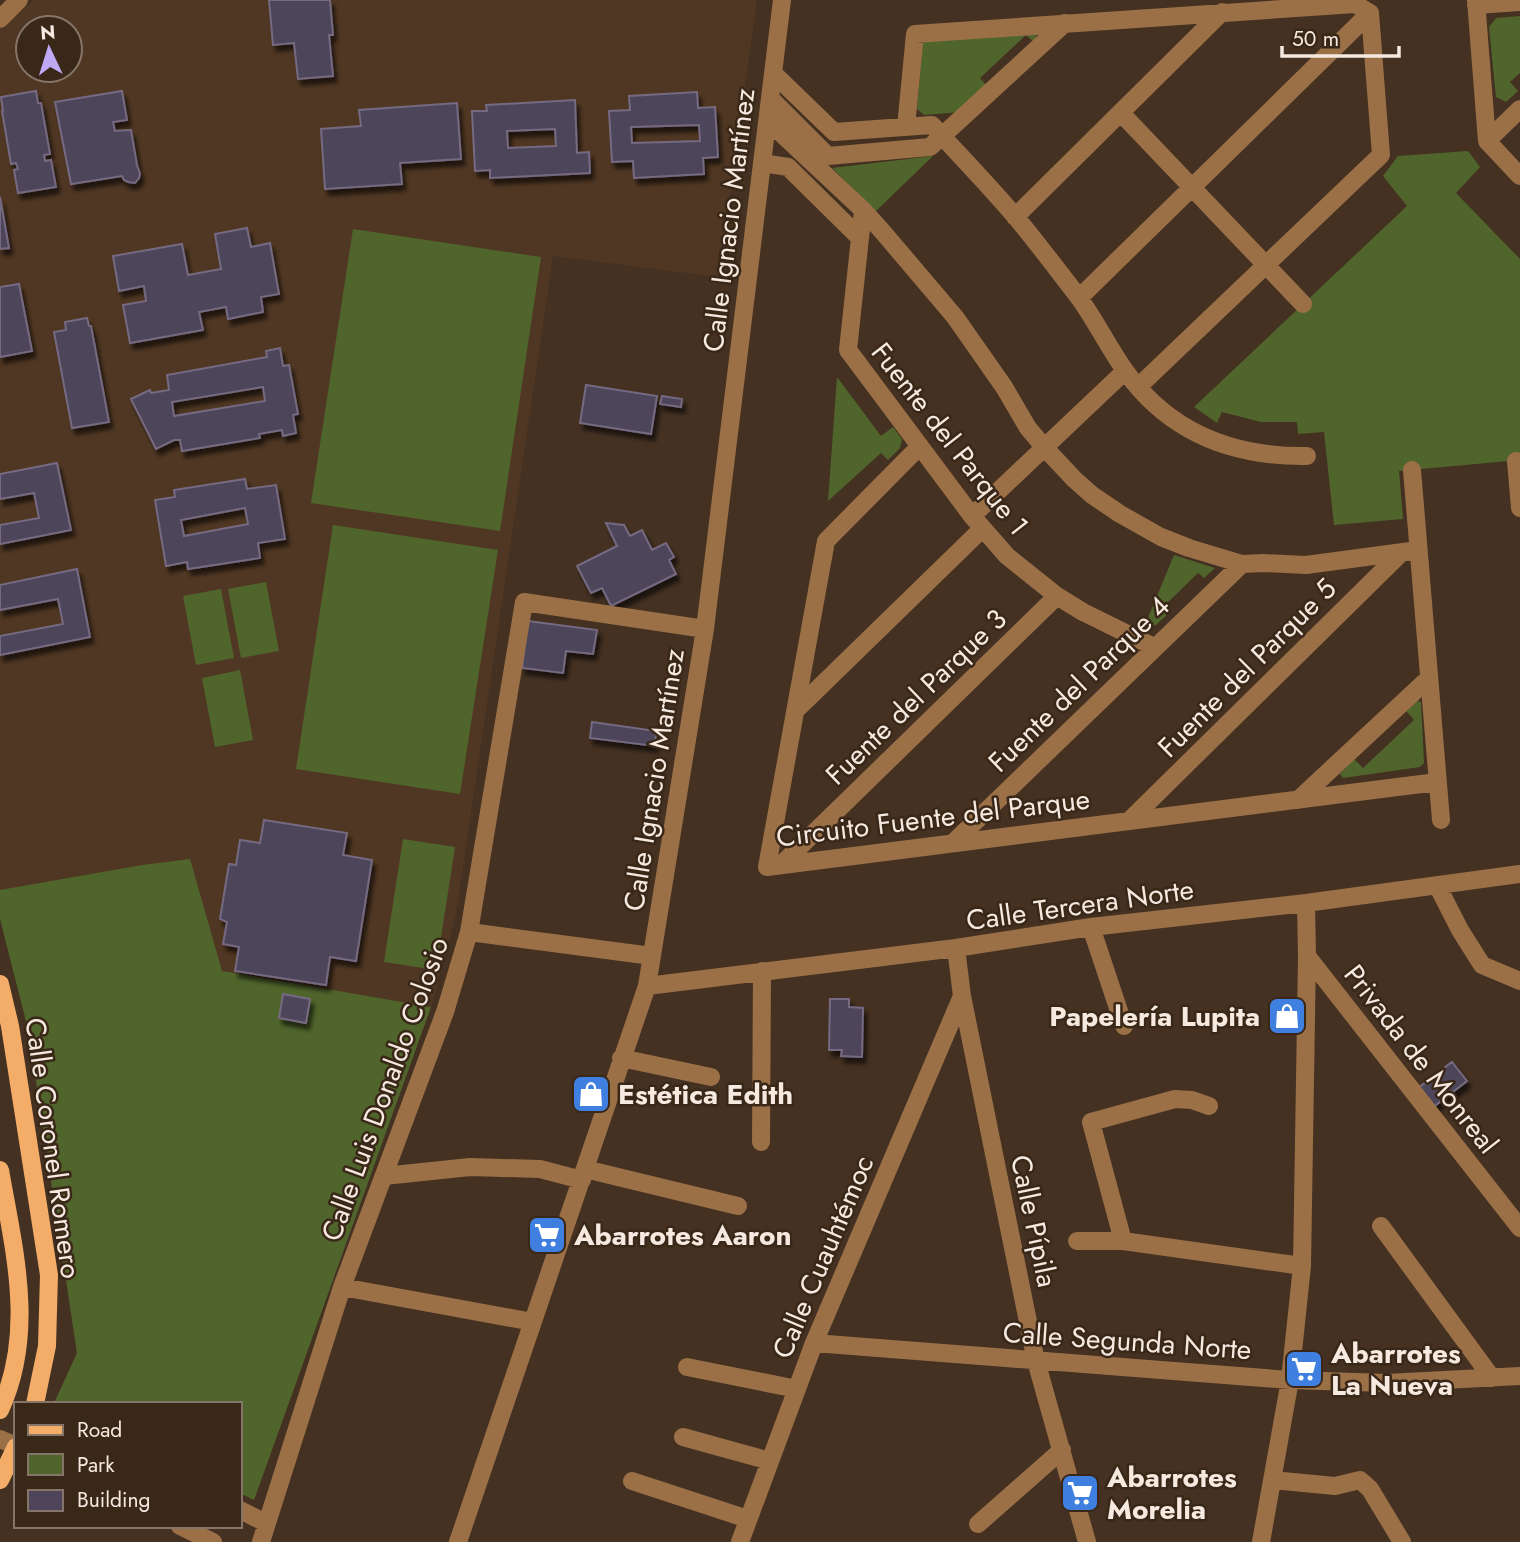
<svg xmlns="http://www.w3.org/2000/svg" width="1520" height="1542" font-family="Jost,sans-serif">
  <defs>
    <filter id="shadow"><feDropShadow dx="3.5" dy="6" stdDeviation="2" flood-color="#0009"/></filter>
  </defs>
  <rect width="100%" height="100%" fill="#443122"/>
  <path fill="#503723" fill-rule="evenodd" d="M34,0H757L718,277L553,256L456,914L431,1007L254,1500L240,1493V1404H59L55,1401L77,1353L28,1029L0,919V29ZM28,28H70V70H28Z"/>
  <path fill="#50652b" d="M1520,16V73L1510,82L1518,91L1506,102L1496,97L1489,27L1496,18Z
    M1037,34L1034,42L1026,35L980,78L987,86L960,112L924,115L917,109L923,41Z
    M1468,151L1480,167L1456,193L1520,259V460L1399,471L1403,519L1334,525L1324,432L1298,434L1297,422H1261L1222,412L1217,423L1194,407L1407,206L1383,176L1398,156Z
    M933,156L876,211L832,168Z
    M353,229L541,257L500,531L311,503Z
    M837,377L881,436L893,427L902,439L900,448L888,460L881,453L828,501Z
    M333,525L498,550L460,794L296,769Z
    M1174,555L1215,568L1204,578L1198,573L1166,604L1171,611L1156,625H1145Z
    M266,582L279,651L241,658L228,589Z
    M221,589L234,658L196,665L183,596Z
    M240,670L253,740L215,747L202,678Z
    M1417,701L1421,702L1424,763L1420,767L1343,778L1340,774L1354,759L1363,768L1414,720L1406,711Z
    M403,839L455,847L436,970L384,962Z
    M190,859L222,971L431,1007L254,1500L240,1493V1404H59L55,1401L77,1353L28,1029L0,919V890L142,865Z"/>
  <path fill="#4e455a" stroke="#746a81" stroke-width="2" fill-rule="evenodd" filter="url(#shadow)" d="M269,0H330L333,35H329L333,76L298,79L294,43L273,45Z
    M36,91L38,103H41L50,154L44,155L45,161L51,160L56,187L18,193L14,170L18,169L16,163L11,164L2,111H3L1,97Z
    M122,91L127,120L113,122L115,131L131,130L137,165L140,174L139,178L135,183L128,182L124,180L122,176L71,184L55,102Z
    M697,92L698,108L715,107L718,157L703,158L704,174L634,178L633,161L612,162L609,111L630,110L629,96ZM699,125L700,141L632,143L631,127Z
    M575,100L577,153L589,152L590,173L490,178V170L475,171L472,111H487L486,105ZM555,129L556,146L508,148L507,131Z
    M457,103L461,159L400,163L402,184L325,189L321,129L361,126L359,110Z
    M0,197L9,248L0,249Z
    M247,228L251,247L270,243L279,294L261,297L263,312L228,319L226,307L199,312L203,330L130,343L123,305L146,301L144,286L119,291L113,256L182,244L188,275L221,269L215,234Z
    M19,284L32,351L0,357V287Z
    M87,318L89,326H91L109,422L72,428L54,332L66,330L65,322Z
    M280,348L283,366L289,365L298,414L293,415L296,433L283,436L282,430L259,434L260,438L182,451L180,440H174L156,449L131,399L150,390L151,393L169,390L167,375L267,357L266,351ZM263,387L265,401L174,416L172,402Z
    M586,385L657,396L651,434L580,423Z
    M662,396L682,399L681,407L660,404Z
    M57,463L71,530L0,544V525L39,518L34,493L0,499V474Z
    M245,479L247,489L276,485L285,539L258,543L260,558L188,569L187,562L166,566L155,500L175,497L174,490ZM245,508L248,524L184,536L181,520Z
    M606,523L624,525L630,536L642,530L652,550L666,543L674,557L669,560L676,574L611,606L602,588L591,593L577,566L617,546Z
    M77,569L90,637L0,655V636L63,624L58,599L0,610V585Z
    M528,621L597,630L593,654L566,651L563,673L522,668Z
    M592,722L656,731L655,746L590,738Z
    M264,820L347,833L343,855L372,860L356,961L330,957L326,985L235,971L239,947L223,944L227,922L220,919L229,864L236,865L240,840L260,843Z
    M283,994L310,999L306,1023L279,1018Z
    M830,999H849V1007L863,1008L862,1057L841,1056L842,1050H829Z
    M1452,1062L1467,1081L1432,1108L1417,1089Z"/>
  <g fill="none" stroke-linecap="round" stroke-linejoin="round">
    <path stroke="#9b7047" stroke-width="18" d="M1476,0L1487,141L1520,176
      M1476,5L1520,2
      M0,19L19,0
      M1065,23L942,136C966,162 991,188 1014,215C1036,241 1056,268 1077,295C1095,319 1108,347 1126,372C1170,433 1233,457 1307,456
      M770,98L828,156L930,147L942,136L932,125L834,132L773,73
      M1121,113L1303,304
      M768,121L863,210L882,231L955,317L1004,387L1028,428L1044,447L1074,479L1092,495L1120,514L1161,537L1189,548L1242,564L1263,563L1306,565L1418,550
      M906,127L915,34L1355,4L1370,13L1381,155L1138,387
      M1487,141L1520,109
      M762,163L788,167L859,237
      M863,210L848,350L972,516L1007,556L1057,596L1083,612L1154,647
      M1015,217L1222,12
      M1079,298L1370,13
      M920,446L826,541L767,867L1437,782
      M1516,461L1520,508
      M1412,470L1441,820
      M972,516L1125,371
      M795,711L982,529
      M1298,800L1429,678
      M1129,821L1402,552
      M953,843L1242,564
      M781,865L1057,596
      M1437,885L1460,930L1482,965L1520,981
      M1091,927L1124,1026
      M469,932L652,956
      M956,948L962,996L1036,1361L1087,1542
      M1307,956L1520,1228
      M647,986L956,948L1091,927L1306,903L1520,874
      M621,1058L711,1077
      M761,1142L762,971
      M585,1169L738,1206
      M384,1176L470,1167L540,1169L582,1180
      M1381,1226L1492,1378
      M1077,1241H1123L1302,1266
      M1123,1241L1091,1122L1175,1099L1192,1100L1209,1106
      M342,1287L533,1322
      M814,1343L1290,1380L1387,1383L1520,1376
      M687,1367L797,1389
      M683,1437L770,1461
      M0,1439L16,1446
      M1272,1480L1335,1486L1360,1480L1370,1489L1402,1542
      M632,1481L748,1519
      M240,1510L266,1523
      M978,1524L1062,1450
      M180,1526L213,1542
      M261,1542L342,1287L445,1012L469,932L524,602L705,629
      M458,1542L647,986L705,629L782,0
      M740,1542L814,1343L962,996
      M1261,1542L1290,1380L1302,1266L1307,956L1306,903"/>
    <path stroke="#f4ad68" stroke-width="18" d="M0,984L10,1026L49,1275L47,1346L35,1404
      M0,1170C14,1250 36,1332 0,1410
      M0,1480L16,1447"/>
  </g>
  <defs>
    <symbol id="shop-square" viewBox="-11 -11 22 22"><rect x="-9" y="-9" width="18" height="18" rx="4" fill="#3f7fe0" stroke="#392718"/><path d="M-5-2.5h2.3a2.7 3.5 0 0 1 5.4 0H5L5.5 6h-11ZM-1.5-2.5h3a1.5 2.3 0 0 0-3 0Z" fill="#fff"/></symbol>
    <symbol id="supermarket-square" viewBox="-11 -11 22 22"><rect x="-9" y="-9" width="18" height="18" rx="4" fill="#3f7fe0" stroke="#392718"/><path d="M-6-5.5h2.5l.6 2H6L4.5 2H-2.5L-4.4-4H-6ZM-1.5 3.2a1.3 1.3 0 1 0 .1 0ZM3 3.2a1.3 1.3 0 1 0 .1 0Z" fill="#fff"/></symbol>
  </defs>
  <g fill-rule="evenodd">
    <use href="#shop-square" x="1265" y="994" width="44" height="44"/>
    <use href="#shop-square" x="569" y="1072" width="44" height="44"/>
    <use href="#supermarket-square" x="525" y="1213" width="44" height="44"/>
    <use href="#supermarket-square" x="1282" y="1347" width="44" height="44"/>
    <use href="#supermarket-square" x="1058" y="1471" width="44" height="44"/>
  </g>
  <g text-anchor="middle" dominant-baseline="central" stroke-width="5" stroke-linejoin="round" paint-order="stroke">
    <g font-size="28" fill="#f6e9e0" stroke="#392718">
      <text transform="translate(729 220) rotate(-83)">Calle Ignacio Martínez</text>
      <text transform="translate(950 439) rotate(52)">Fuente del Parque 1</text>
      <text transform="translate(1247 668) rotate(-45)">Fuente del Parque 5</text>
      <text transform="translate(1079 684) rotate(-44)">Fuente del Parque 4</text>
      <text transform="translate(916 697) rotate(-44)">Fuente del Parque 3</text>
      <text transform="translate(654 780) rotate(-81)">Calle Ignacio Martínez</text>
      <text transform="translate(933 818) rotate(-7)">Circuito Fuente del Parque</text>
      <text transform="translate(1080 905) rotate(-8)">Calle Tercera Norte</text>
      <text transform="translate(1421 1059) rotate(52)">Privada de Monreal</text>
      <text transform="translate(385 1089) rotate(-70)">Calle Luis Donaldo Colosio</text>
      <text transform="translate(53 1148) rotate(82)">Calle Coronel Romero</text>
      <text transform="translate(1034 1221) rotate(78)">Calle Pípila</text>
      <text transform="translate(823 1257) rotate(-67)">Calle Cuauhtémoc</text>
      <text transform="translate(1127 1341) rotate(4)">Calle Segunda Norte</text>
    </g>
    <g font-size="28" font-weight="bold" fill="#f6e9e0" stroke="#392718" text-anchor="start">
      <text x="1260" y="1016" text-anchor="end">Papelería Lupita</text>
      <text x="618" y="1094">Estética Edith</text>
      <text x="574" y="1235">Abarrotes Aaron</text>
      <text x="1331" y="1353">Abarrotes<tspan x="1331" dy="32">La Nueva</tspan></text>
      <text x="1107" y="1477">Abarrotes<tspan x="1107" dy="32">Morelia</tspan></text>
    </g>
  </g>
  <rect x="14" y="1402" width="228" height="126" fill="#392718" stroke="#857568" stroke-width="2"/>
  <rect x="28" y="1425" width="35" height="10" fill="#f4ad68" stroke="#857568" stroke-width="2"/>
  <text x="77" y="1437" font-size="21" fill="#f6e9e0">Road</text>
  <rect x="28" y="1454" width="35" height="21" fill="#50652b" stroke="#857568" stroke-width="2"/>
  <text x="77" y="1472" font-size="21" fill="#f6e9e0">Park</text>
  <rect x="28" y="1490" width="35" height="21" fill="#4e455a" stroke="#857568" stroke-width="2"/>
  <text x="77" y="1507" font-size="21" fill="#f6e9e0">Building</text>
  <g transform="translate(49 49) rotate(356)"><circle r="33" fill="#392718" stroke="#857568" stroke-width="2"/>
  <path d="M0-5L12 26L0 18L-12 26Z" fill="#bfa8f4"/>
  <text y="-10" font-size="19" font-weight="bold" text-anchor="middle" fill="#f6e9e0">N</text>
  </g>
  <path d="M1282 46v10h117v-10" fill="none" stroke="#f6e9e0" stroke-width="3.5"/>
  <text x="1292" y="46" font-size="21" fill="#f6e9e0" stroke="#392718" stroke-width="5" paint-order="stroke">50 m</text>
</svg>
